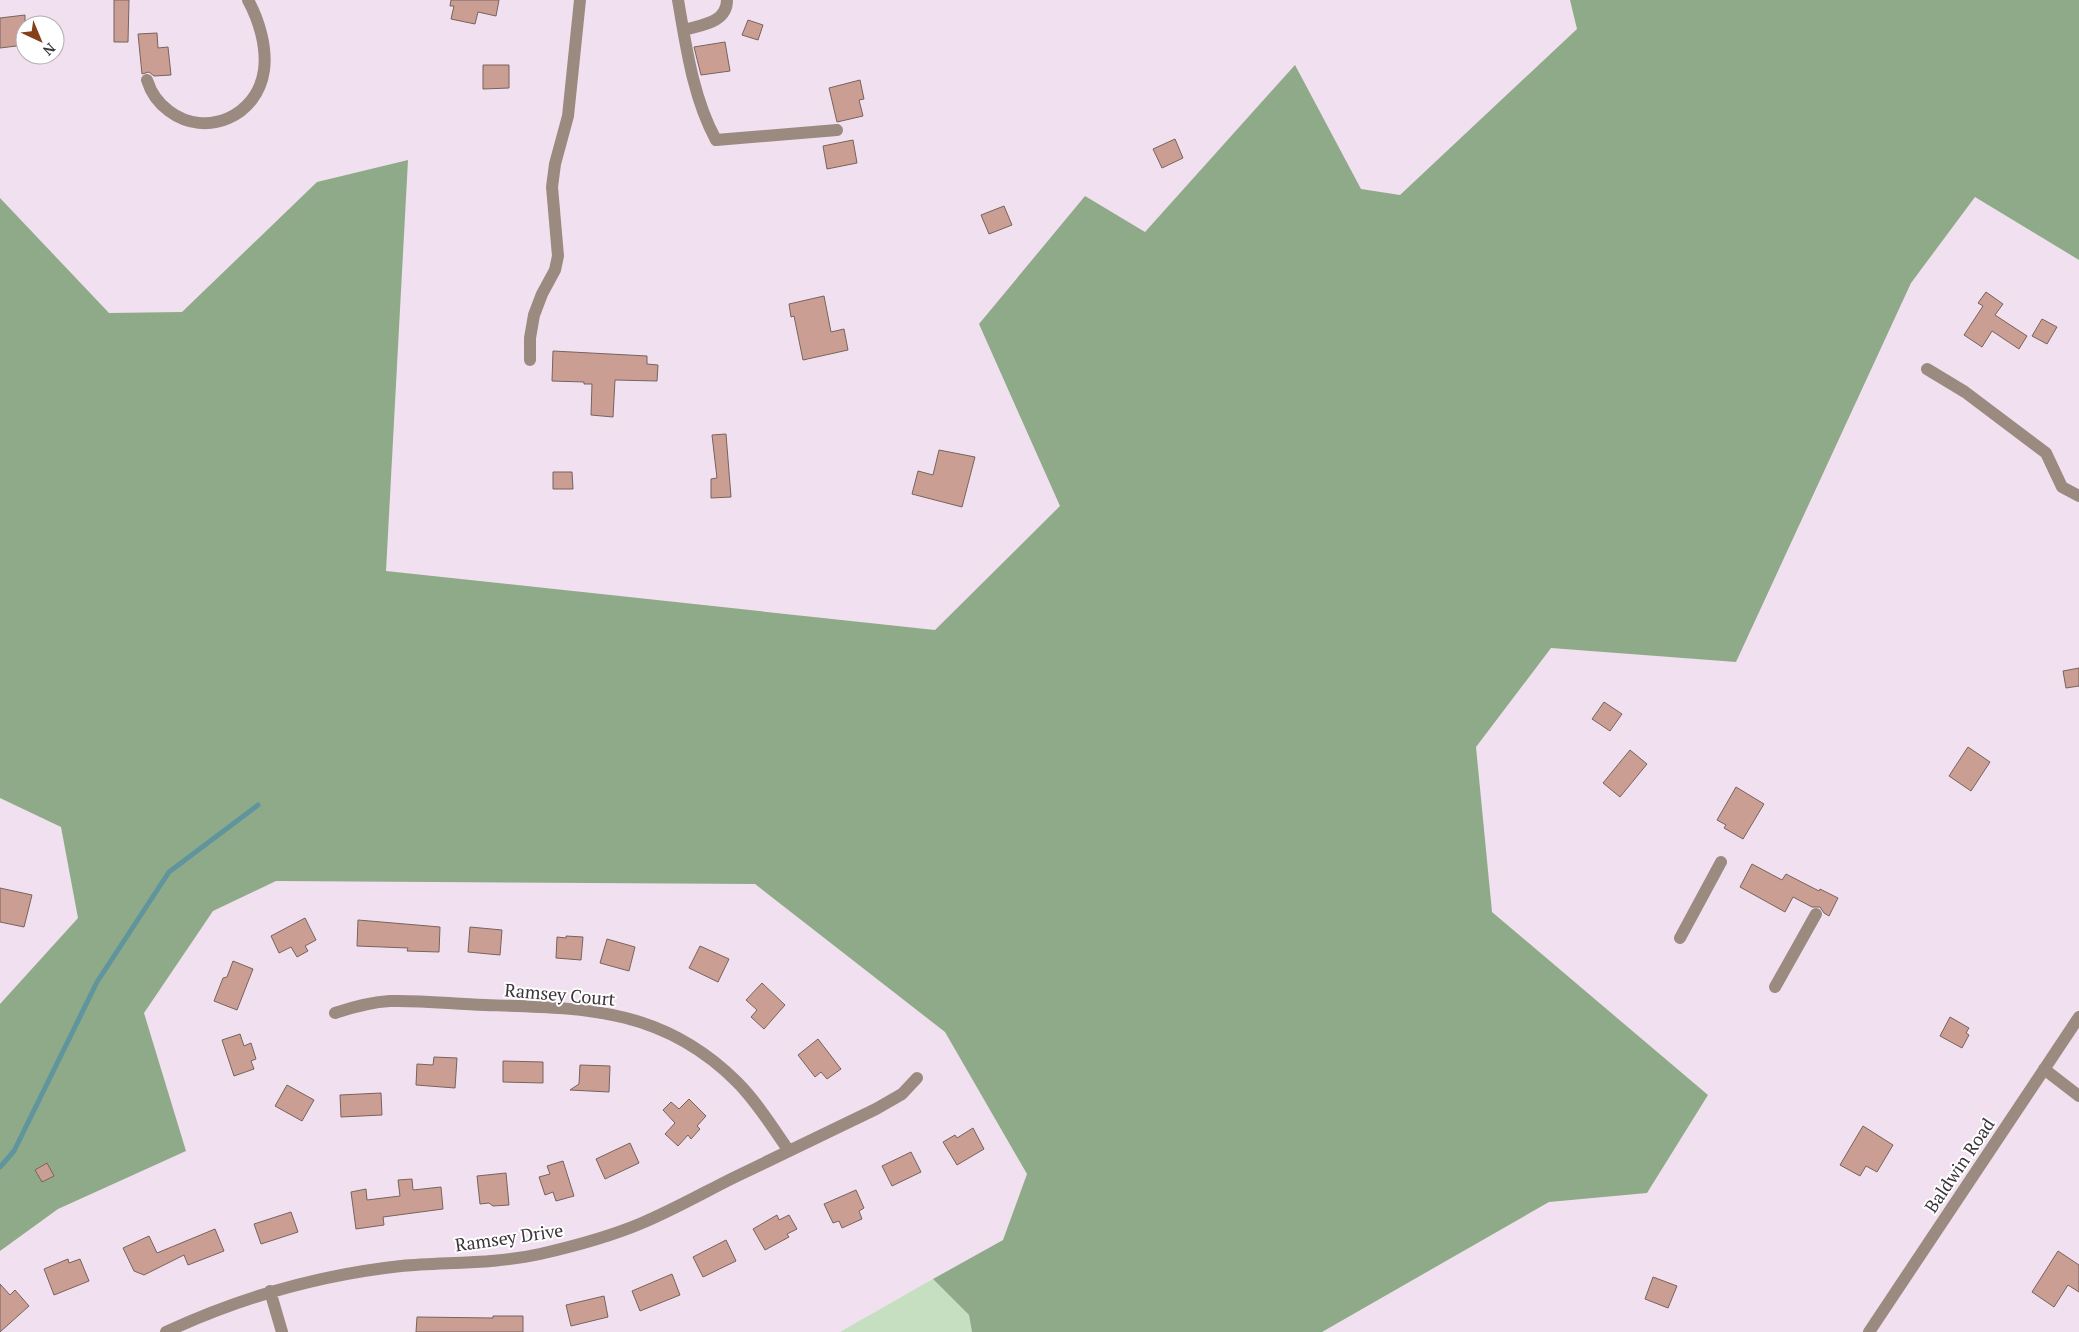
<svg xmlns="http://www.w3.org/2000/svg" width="2079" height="1332" font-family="'PT Serif',serif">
  <rect width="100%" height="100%" fill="#f1e0ef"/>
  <path fill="#c6dfc0" d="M933,1279L969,1315L972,1332H840Z"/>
  <path fill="#8faa88" d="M1570,0H2079V260L1975,197L1911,283L1736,662L1551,648L1476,747L1492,912L1708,1095L1647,1193L1549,1202L1322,1332H972L969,1315L933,1279L1003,1240L1027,1174L945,1032L755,884L276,881L213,911L144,1013L186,1151L58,1209L0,1251V1004L78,918L61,827L0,798V198L109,313L182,312L317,182L408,160L386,571L935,630L1060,506L979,324L1085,196L1145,232L1295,65L1361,189L1400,195L1577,29Z"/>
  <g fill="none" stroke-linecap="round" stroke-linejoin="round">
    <path stroke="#61959e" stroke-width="5" d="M0,1167L14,1151L97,982L169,872L258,805"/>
  </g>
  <path fill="#cb9e94" stroke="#77635e" d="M114,0H129L128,42H114Z
    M451,0H499L496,16L478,12L475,24L451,19L454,6H450Z
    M25,15V45L0,48V18Z
    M748,20L763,25L758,40L742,35Z
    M157,33L158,48L168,47L171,75L154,76L149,72L142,74L138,34Z
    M725,42L730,71L701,75L694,47Z
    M483,65H509V88L483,89Z
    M860,80L864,99L859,100L863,116L837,122L829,88Z
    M1175,139L1183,158L1162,168L1153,149Z
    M853,140L857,163L827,169L823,146Z
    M1004,206L1012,225L989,234L981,215Z
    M1986,292L2003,304L1995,315L2027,336L2019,349L1992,331L1982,347L1964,335L1983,306L1978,303Z
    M824,296L831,332L844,329L848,350L803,360L794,316L791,317L789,304Z
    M2042,319L2057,327L2047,344L2032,336Z
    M553,351L647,356V364L658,365L657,381L615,380L613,417L591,415L592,384H584V382L552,381Z
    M726,434L731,497L711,498V479L717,478L712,435Z
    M939,450L975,457L962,507L912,494L918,471L933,475Z
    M553,472H572L573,489H553Z
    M2079,668V686L2066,688L2063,671Z
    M1604,702L1622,714L1610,731L1592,719Z
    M1968,747L1990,762L1971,791L1949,776Z
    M1630,750L1647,764L1620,797L1603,783Z
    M1736,787L1764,804L1743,839L1724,828L1726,825L1717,820Z
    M1752,864L1782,880L1786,874L1819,891L1820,889L1838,898L1829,916L1824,913L1820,907H1812L1793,897L1785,912L1740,887Z
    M0,888L32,895L24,927L0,922Z
    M305,918L316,940L305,946L308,951L297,957L291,947L279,953L271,936Z
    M358,920L440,927L439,952L407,951L408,948L357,946Z
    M470,927L502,930L500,955L468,952Z
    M566,936L583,937L581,960L556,958L557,937L566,938Z
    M607,939L635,947L629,971L600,963Z
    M700,946L729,959L718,982L689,968Z
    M233,961L253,969L237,1010L214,1001L223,978L227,977Z
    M762,983L785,1005L764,1029L751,1017L757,1010L746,1000Z
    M1950,1017L1969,1028L1966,1033L1969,1035L1962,1048L1940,1036Z
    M240,1034L244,1046L251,1043L256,1059L251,1061L254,1069L234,1076L222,1040Z
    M818,1039L841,1069L827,1079L821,1072L815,1077L798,1055Z
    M434,1057L457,1058L455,1088L416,1085L417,1064L433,1065Z
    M503,1061L543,1062V1083L503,1082Z
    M580,1065L610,1066L609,1092L570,1090L579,1084Z
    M287,1085L314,1100L302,1121L275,1106Z
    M381,1093L382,1115L341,1117L340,1095Z
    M689,1099L706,1116L697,1126L700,1129L691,1139L688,1135L678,1146L665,1134L675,1123L663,1110L671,1102L679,1109Z
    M1863,1126L1893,1145L1877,1172L1866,1166L1860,1176L1840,1165Z
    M973,1128L984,1149L957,1165L943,1142L955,1135L957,1138Z
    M630,1143L639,1163L605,1179L596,1159Z
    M911,1152L921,1172L892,1186L882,1166Z
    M563,1161L574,1196L556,1201L553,1192L545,1195L539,1177L550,1174L547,1166Z
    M47,1163L54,1176L42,1182L35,1170Z
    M506,1173L509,1205L493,1206L489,1203L480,1204L477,1176Z
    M412,1179L413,1190L441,1187L443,1209L383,1217L384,1225L356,1229L351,1192L366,1189L367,1200L400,1196L398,1180Z
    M856,1190L864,1208L859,1211L862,1219L842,1228L839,1221L833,1223L824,1204Z
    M291,1212L298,1232L261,1244L254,1224Z
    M777,1215L779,1220L789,1215L797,1229L787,1234L789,1237L765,1250L753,1229Z
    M215,1229L224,1251L188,1265L184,1255L144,1275L134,1271L123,1248L149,1236L157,1253Z
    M726,1240L736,1261L703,1277L693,1257Z
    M2058,1251L2079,1265V1292L2068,1285L2054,1307L2032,1292Z
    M68,1259L69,1263L80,1259L89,1281L54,1295L44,1269Z
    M672,1274L680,1295L640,1311L632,1291Z
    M1653,1277L1677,1286L1668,1308L1645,1299Z
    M0,1284L10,1295L15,1290L29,1306L0,1332Z
    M604,1296L608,1317L571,1326L566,1305Z
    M493,1316H523V1332H416L417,1317L493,1318Z"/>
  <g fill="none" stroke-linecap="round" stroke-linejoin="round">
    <path stroke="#9a8a7f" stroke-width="12" d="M678,0C686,46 693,98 716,140L837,130
      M684,30C701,25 727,23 727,0
      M147,80C151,93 158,103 169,111C206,139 258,116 264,70C267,47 259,20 248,0
      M530,360V338L534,315L542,294L555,270L558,256L552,187L555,164L568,116L580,0
      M1927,369L1965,392L2046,453L2062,487L2079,496
      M1680,938L1721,862
      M1775,987L1816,914
      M335,1013C353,1007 371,1002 390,1001C421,1000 453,1004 485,1005C583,1008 662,1007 737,1082C757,1102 773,1128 789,1151
      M2044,1069L2079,1096
      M270,1291L282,1332
      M166,1332C241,1297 319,1275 401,1266C447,1262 495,1264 540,1254C575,1246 609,1237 642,1223C673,1210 703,1193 733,1178C781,1155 829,1132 876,1109L902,1094L917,1078
      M1869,1332L2079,1017"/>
  </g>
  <g text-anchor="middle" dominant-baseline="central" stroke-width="4" stroke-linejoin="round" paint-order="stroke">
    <g font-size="18" fill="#3c353b" stroke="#fff">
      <text transform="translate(560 994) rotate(5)">Ramsey Court</text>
      <text transform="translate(1959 1165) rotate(-56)">Baldwin Road</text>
      <text transform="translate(509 1237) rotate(-8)">Ramsey Drive</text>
    </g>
  </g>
  <g transform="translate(40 40) rotate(136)"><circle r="24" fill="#ffffff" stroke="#b1aeb1"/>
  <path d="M0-4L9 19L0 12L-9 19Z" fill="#853f1a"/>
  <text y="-8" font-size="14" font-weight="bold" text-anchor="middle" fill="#3c353b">N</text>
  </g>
</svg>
